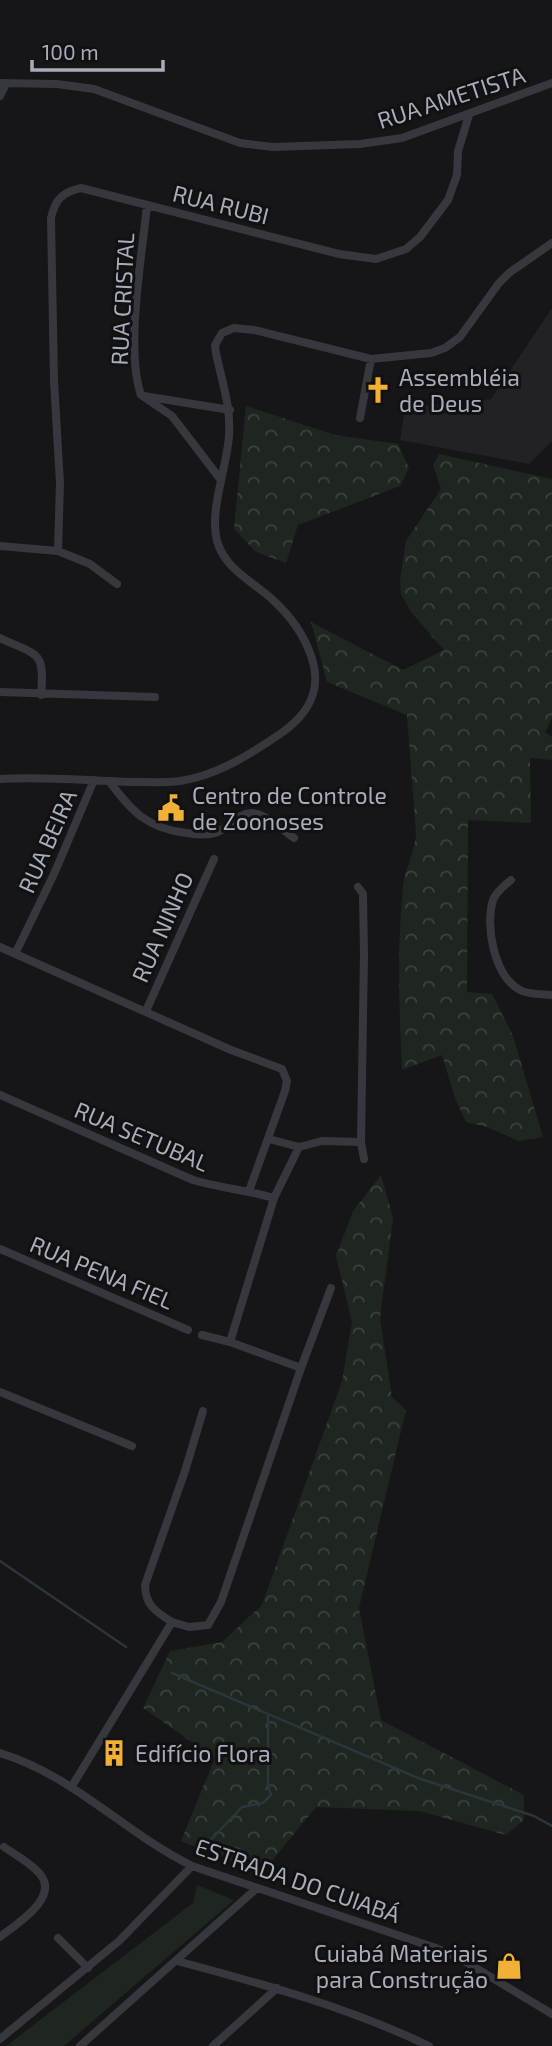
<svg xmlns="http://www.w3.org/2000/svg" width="552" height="2046" font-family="'Exo 2',sans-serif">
  <defs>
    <pattern id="forest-crowns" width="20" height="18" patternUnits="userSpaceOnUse" patternTransform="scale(1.75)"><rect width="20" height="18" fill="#1e261f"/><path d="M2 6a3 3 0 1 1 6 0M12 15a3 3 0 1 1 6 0" fill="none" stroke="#3c433d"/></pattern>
  </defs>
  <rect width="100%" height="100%" fill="#161618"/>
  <path fill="#222225" d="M552,308V441L529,464L400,440L405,408L491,399Z"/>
  <path fill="#1e261f" d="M197,1885L234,1900L64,2046H6L193,1903Z"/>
  <path fill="url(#forest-crowns)" d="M246,406L335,435L398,444L409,468L400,486L298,525L286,563L256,552L234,529Z
    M439,454L552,479V718L545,732L552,737V760L530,758L531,823L468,820L467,992L492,994L513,1036L543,1137L519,1141L487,1127L466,1122L455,1098L442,1055L402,1070C399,1008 397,947 403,886C405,868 415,852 416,834L407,715L327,682L311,622L403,670L444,650L411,612L401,594L400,579L406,541L441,489L433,465Z
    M381,1175L393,1218L380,1318L392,1397L406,1410L359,1608L381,1720L524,1795V1820L506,1835L419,1811L316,1807L262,1873L181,1841L215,1758L143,1708L170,1651L222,1642L262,1605L342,1381L352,1322L336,1256L353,1211Z"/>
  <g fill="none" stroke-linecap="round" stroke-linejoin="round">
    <path stroke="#2c353c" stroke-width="2.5" d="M0,1561L126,1647
      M172,1673L418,1778L534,1816L552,1826
      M201,1850L242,1807L263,1803L271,1795L268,1786V1716"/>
    <path stroke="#37383d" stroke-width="8" d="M0,83L57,84L94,89L240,143L273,147L360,144L402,138L552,83
      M0,96L6,84
      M141,395C125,348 142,257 147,205
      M141,395L172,416L221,480
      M144,396L230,410
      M360,418L371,359
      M0,546L58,551L90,564L117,584
      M58,551L60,483L54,381L51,218C55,200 62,192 81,188L339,254L376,259L406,249L420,237L448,200L457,175L458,151L469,115
      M0,638C38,656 45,650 41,695
      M0,692L155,697
      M0,779C44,776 88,781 132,782C148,782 165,783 180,781C218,775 249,755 280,734C309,714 324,689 310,653C303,634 289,615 274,601C253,581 226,571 217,541C209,511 227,467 229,436C231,406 222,382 216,353L215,345L222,333L234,328L254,330L371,359L431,353L445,348L460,337L499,283L509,273L552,243
      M109,781C132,812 148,829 187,833C198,835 210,836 220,831C230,826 240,812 252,813C266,814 283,830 294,838
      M511,880C504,886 496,892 493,900C485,926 494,976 520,990C529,995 542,994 552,995
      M358,887L363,894L364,954L361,1142L364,1159
      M0,947L231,1050L282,1069L287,1081L285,1091L249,1191
      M15,954L54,874L94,780
      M146,1011L214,859
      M0,1095L193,1180C220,1188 247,1190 274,1198
      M269,1139L299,1147L322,1141L361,1142
      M0,1249L188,1330
      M202,1335L230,1342L301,1368
      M230,1342L274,1198L299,1147
      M0,1392L132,1446
      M172,1622C156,1612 145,1605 145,1585L185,1471L203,1411
      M0,1753C73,1775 125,1833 192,1866L436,1948L461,1959L552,2014
      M72,1786L172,1622L189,1627L208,1625L221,1602L301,1368L331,1288
      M0,1937C16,1924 60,1898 40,1874C31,1863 16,1855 4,1847
      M58,1938L88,1968
      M177,1961C263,1984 348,2007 429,2046
      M0,2039L119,1941L192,1866
      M80,2046L257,1888
      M213,2046L277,1988"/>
  </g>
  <defs>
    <symbol id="church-bare" viewBox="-9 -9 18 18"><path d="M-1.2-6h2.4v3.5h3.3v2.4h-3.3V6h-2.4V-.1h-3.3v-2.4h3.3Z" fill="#f2b134" stroke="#111113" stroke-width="2.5" paint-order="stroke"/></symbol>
    <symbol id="civic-bare" viewBox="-9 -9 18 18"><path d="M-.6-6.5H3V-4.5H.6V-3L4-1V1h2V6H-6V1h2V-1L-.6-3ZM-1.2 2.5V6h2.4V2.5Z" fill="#f2b134" stroke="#111113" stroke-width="2.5" paint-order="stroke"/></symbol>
    <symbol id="building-bare" viewBox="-9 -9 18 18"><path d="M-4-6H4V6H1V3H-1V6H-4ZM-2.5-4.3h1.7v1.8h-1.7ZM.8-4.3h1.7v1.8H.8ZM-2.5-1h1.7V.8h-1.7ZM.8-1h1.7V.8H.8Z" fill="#f2b134" stroke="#111113" stroke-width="2.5" paint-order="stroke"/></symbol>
    <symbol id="shop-bare" viewBox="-9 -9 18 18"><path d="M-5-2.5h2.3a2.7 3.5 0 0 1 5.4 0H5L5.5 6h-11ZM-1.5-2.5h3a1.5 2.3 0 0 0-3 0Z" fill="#f2b134" stroke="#111113" stroke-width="2.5" paint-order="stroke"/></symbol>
  </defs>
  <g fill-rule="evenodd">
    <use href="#church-bare" x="359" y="371" width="38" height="38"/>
    <use href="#civic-bare" x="152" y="789" width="38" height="38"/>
    <use href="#building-bare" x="95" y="1734" width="38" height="38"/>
    <use href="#shop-bare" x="490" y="1947" width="38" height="38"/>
  </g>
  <g text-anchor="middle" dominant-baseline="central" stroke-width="6" stroke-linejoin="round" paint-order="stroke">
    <g font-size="23" fill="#a8adb8" stroke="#111113">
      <text transform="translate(451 97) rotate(-18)">RUA AMETISTA</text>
      <text transform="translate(221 204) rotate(14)">RUA RUBI</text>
      <text transform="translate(122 299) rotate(-87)">RUA CRISTAL</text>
      <text transform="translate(47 841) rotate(-66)">RUA BEIRA</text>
      <text transform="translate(162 927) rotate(-66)">RUA NINHO</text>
      <text transform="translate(142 1136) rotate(23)">RUA SETUBAL</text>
      <text transform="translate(102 1272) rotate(23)">RUA PENA FIEL</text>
      <text transform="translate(298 1880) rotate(19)">ESTRADA DO CUIABÁ</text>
    </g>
    <g font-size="23" fill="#a8adb8" stroke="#111113" text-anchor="start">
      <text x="399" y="377">Assembléia<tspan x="399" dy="26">de Deus</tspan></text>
      <text x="192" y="795">Centro de Controle<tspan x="192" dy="26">de Zoonoses</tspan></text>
      <text x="135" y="1753">Edifício Flora</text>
      <text x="488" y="1953" text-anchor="end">Cuiabá Materiais<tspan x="488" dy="26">para Construção</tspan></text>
    </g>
  </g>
  <path d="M32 60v10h131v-10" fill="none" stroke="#a8adb8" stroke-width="3.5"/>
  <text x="42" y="60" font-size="21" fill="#a8adb8" stroke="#111113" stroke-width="5" paint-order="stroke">100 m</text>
</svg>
